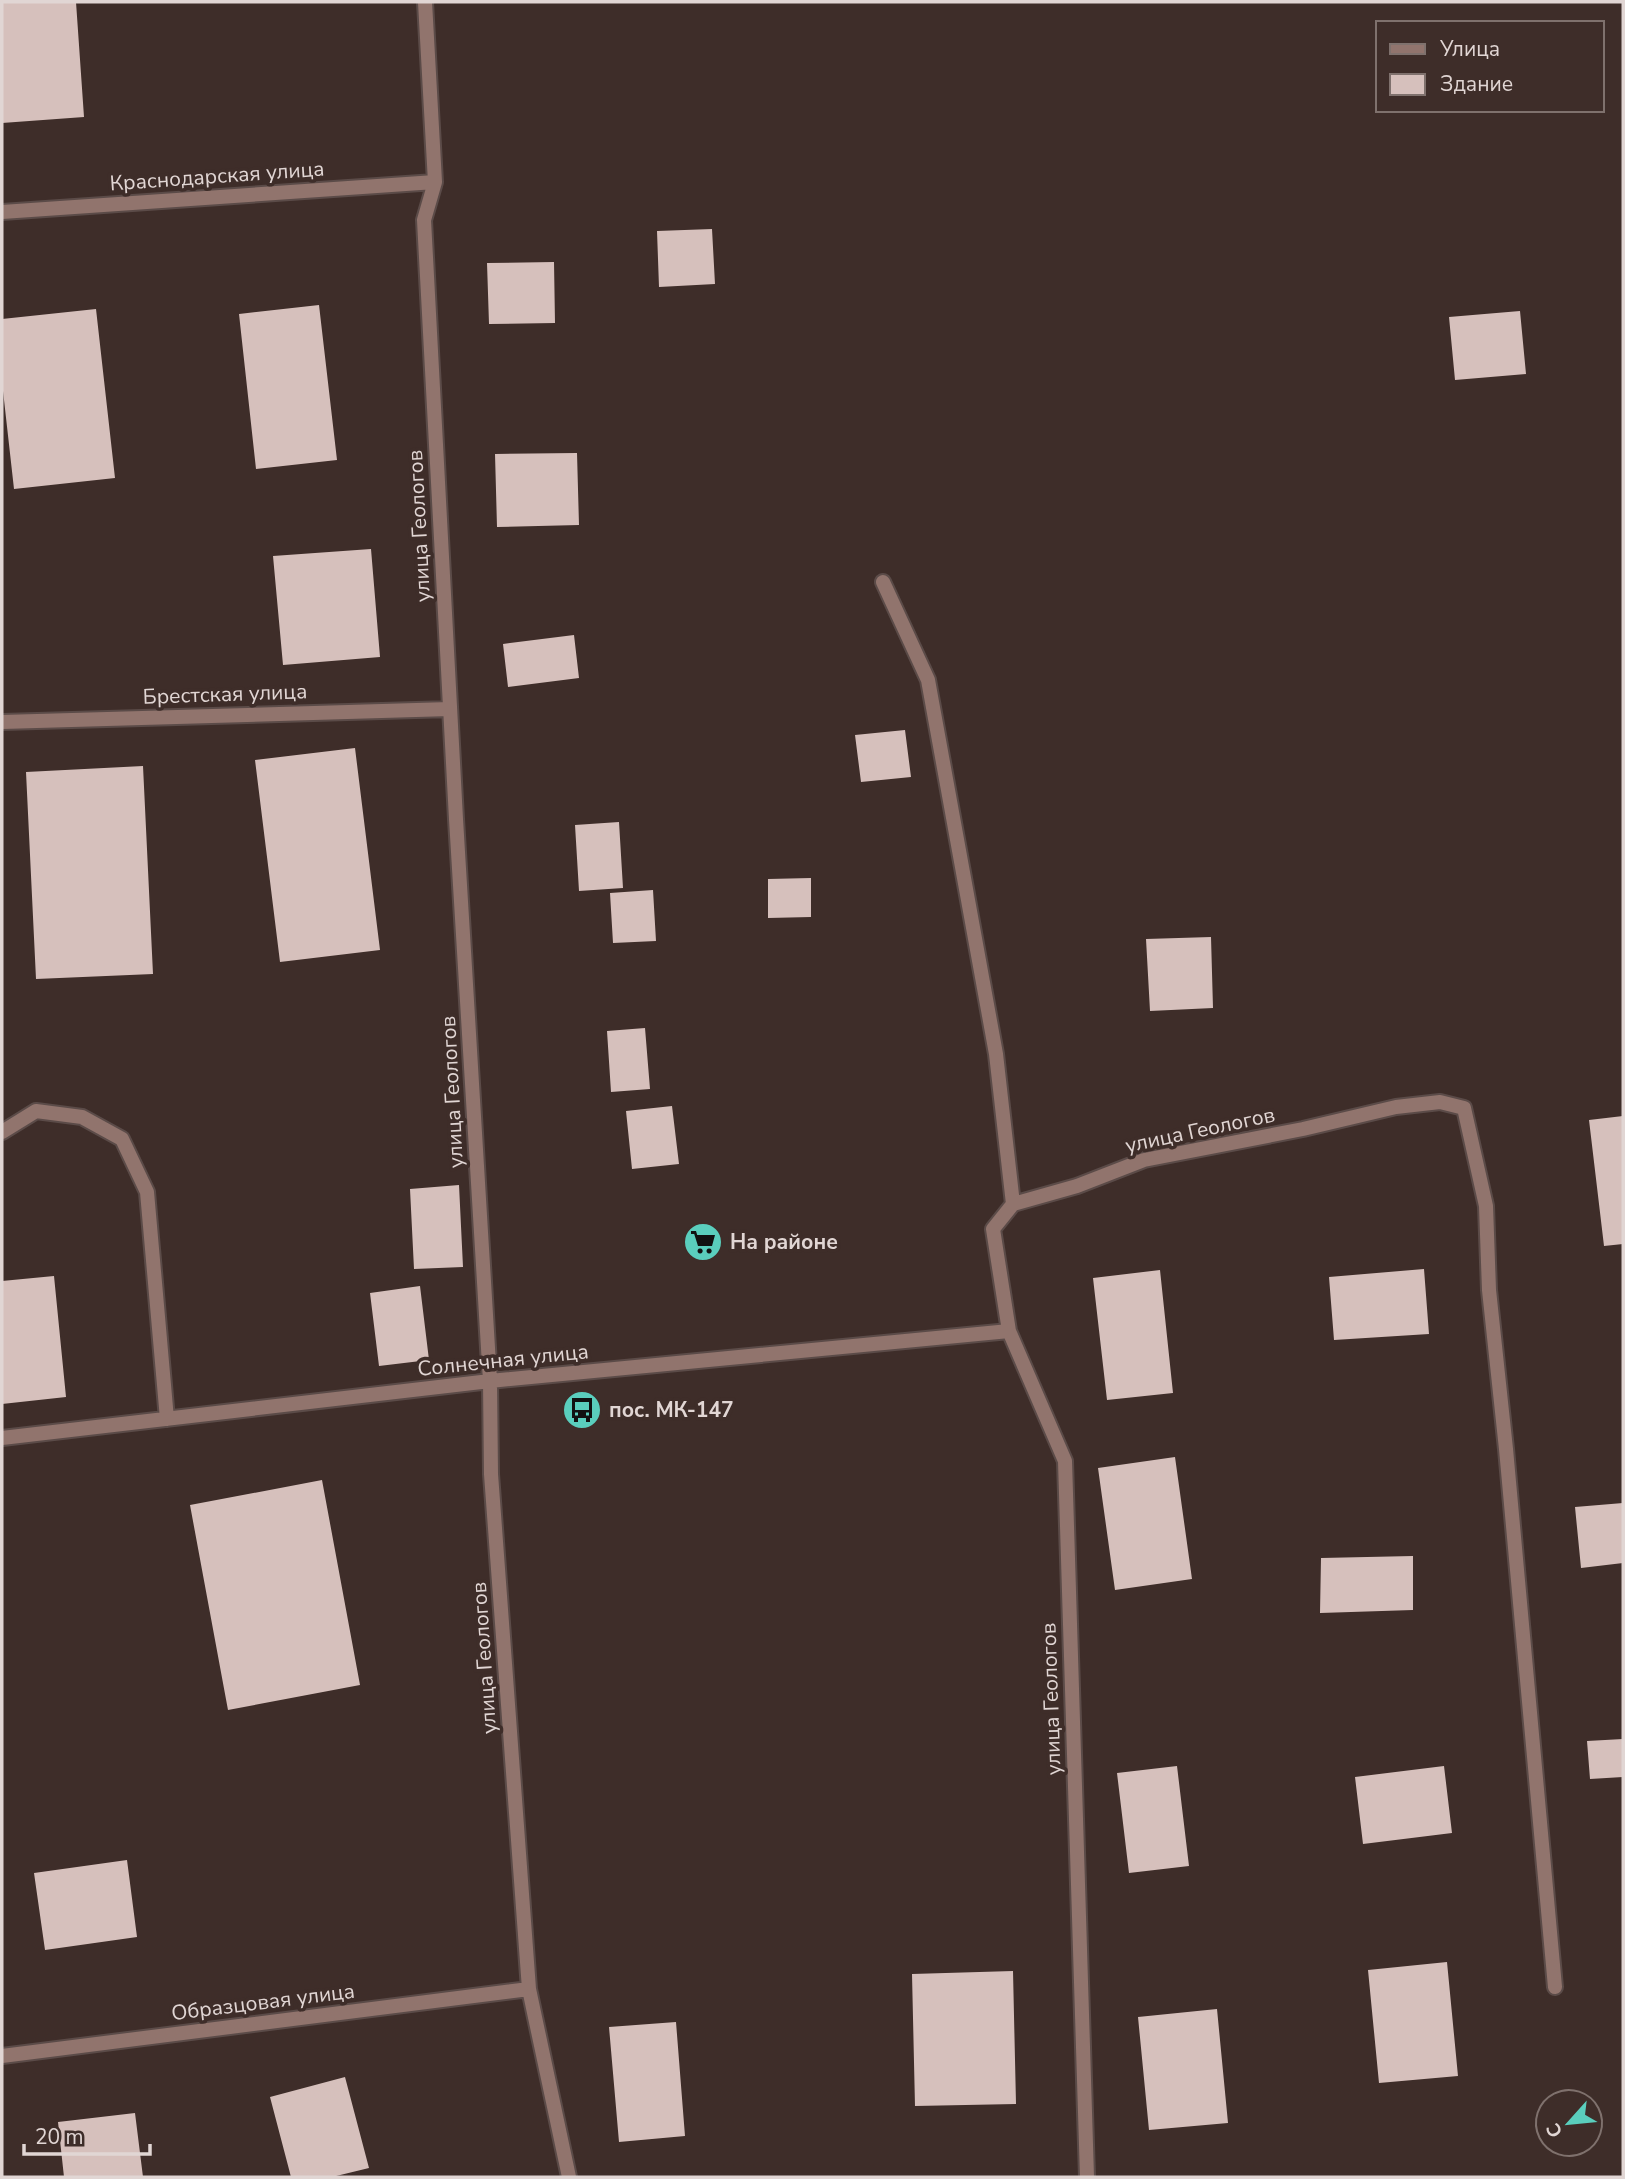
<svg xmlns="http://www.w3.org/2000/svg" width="1625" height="2179" font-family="'Nunito Sans',sans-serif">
  <rect width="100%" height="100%" fill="#3e2d29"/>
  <path fill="#d6c0bc" d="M2,2H76L84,117L2,123Z
    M712,229L715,284L659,287L657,231Z
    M554,262L555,323L489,324L487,263Z
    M319,305L337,460L256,469L239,314Z
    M96,309L115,478L14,489L2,382V319Z
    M1520,311L1526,374L1455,380L1449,317Z
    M577,453L579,525L497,527L495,454Z
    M371,549L380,657L283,665L273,556Z
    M574,635L579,678L508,687L503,644Z
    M905,730L911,777L861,782L855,735Z
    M355,748L380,950L280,962L255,760Z
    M143,766L153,974L36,979L26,772Z
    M619,822L623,888L579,891L575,825Z
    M811,878V917L768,918V879Z
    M653,890L656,941L613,943L610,893Z
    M1211,937L1213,1008L1150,1011L1146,939Z
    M645,1028L650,1089L611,1092L607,1031Z
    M672,1106L679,1164L632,1169L626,1111Z
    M1623,1116V1244L1604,1246L1589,1120Z
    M459,1185L463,1267L414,1269L410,1189Z
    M1424,1269L1429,1334L1334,1340L1329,1277Z
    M1160,1270L1173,1393L1107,1400L1093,1278Z
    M54,1276L66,1397L2,1404V1281Z
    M420,1286L429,1360L379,1366L370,1293Z
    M1175,1457L1192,1579L1115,1590L1098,1468Z
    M322,1480L360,1685L228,1710L190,1505Z
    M1623,1503V1563L1581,1568L1575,1507Z
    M1413,1556V1610L1320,1613L1321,1558Z
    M1623,1739V1777L1590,1779L1587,1741Z
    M1177,1766L1189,1866L1129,1873L1117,1773Z
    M1444,1766L1452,1833L1363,1844L1355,1777Z
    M127,1860L137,1937L45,1950L34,1873Z
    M1447,1962L1458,2076L1379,2083L1368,1970Z
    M1013,1971L1016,2104L915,2106L912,1974Z
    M1217,2009L1228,2123L1149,2130L1138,2017Z
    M676,2022L685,2136L619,2142L609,2027Z
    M345,2077L369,2168L332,2177H291L270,2097Z
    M135,2113L143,2177H64L58,2122Z"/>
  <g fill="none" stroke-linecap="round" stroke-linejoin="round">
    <defs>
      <path id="minor" d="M425,2L435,182L424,220L456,819L490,1381L491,1474L529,1989L569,2177
        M2,212L435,182
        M883,582L928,680L996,1054L1013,1204
        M2,722L450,709
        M2,1132L36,1111L82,1117L122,1139L147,1192L167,1419
        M2,1438L490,1381L1009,1331
        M2,2056L529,1989
        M1087,2177L1065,1461L1009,1331L993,1229L1013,1204L1077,1186L1144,1160L1303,1129L1396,1107L1440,1102L1464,1108L1486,1206L1489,1290L1506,1449L1555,1987"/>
    </defs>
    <use href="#minor" stroke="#5b4b48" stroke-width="18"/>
    <use href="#minor" stroke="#91746d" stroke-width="14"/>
  </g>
  <defs>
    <symbol id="supermarket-disc" viewBox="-11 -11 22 22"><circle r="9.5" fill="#5acebd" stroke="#3e2d29"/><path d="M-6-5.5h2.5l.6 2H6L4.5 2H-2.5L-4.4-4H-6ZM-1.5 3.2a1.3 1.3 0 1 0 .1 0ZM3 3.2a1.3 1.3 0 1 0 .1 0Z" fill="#111"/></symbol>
    <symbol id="bus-disc" viewBox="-11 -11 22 22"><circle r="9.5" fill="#5acebd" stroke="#3e2d29"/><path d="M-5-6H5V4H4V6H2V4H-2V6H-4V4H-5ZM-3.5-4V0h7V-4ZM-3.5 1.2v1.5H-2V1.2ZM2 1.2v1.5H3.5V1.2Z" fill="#111"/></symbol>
  </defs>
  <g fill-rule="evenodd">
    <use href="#supermarket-disc" x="681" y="1220" width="44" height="44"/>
    <use href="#bus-disc" x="560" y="1388" width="44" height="44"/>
  </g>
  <g text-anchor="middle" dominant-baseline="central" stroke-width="7" stroke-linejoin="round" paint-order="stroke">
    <g font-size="21" fill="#e1d6d4" stroke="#3e2d29">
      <text transform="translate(217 176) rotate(-4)">Краснодарская улица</text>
      <text transform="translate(419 526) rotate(-93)">улица Геологов</text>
      <text transform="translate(225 694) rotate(-2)">Брестская улица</text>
      <text transform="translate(452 1092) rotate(-93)">улица Геологов</text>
      <text transform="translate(1200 1130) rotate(-12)">улица Геологов</text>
      <text transform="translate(503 1360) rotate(-6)">Солнечная улица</text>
      <text transform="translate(484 1658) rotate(-94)">улица Геологов</text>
      <text transform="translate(1051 1699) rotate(-92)">улица Геологов</text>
      <text transform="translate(263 2002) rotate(-7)">Образцовая улица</text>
    </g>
    <g font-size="21" font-weight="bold" fill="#e1d6d4" stroke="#3e2d29" text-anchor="start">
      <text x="730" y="1242">На районе</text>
      <text x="609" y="1410">пос. МК-147</text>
    </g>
  </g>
  <rect width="1625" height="2179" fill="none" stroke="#e1d6d4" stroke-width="7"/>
  <rect x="1376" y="21" width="228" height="91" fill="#3e2d29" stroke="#7f716d" stroke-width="2"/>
  <rect x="1390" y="44" width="35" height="10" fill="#91746d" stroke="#7f716d" stroke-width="2"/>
  <text x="1440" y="56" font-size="21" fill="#e1d6d4">Улица</text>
  <rect x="1390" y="74" width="35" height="21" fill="#d6c0bc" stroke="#7f716d" stroke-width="2"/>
  <text x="1440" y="91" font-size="21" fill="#e1d6d4">Здание</text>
  <g transform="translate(1569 2123) rotate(243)"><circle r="33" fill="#3e2d29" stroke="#7f716d" stroke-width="2"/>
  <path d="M0-5L12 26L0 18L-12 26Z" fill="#5acebd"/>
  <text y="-10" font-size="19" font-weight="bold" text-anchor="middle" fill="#e1d6d4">С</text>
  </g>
  <path d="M24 2144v10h126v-10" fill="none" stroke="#e1d6d4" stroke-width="3.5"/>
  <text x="35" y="2144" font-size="21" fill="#e1d6d4" stroke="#3e2d29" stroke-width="5" paint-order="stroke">20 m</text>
</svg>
